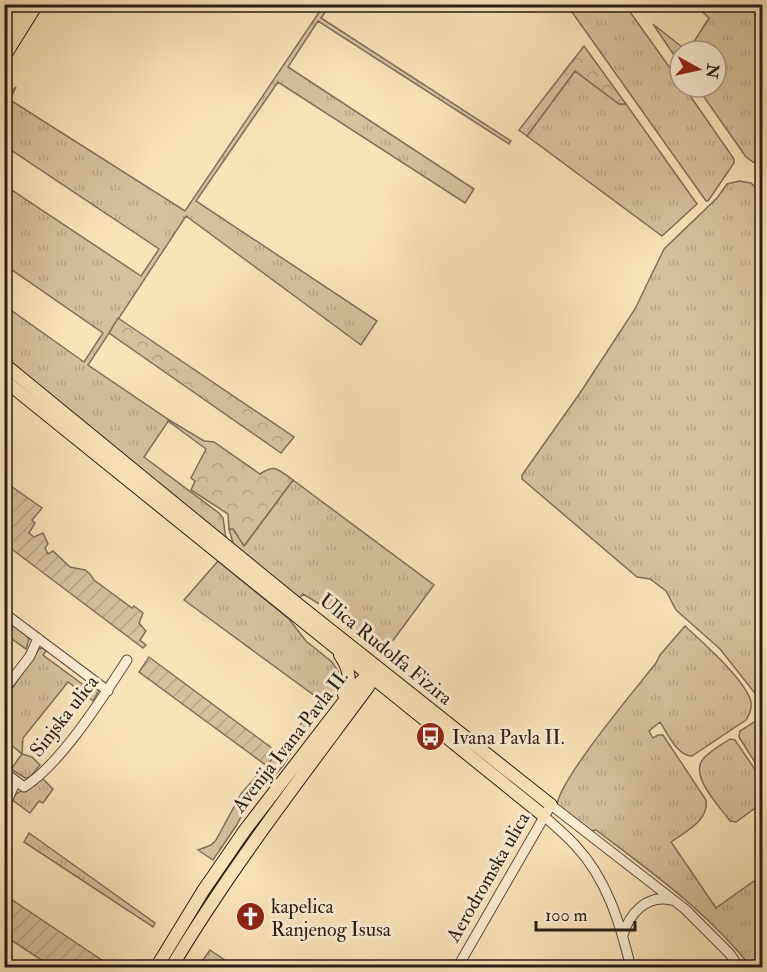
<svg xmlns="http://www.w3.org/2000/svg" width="767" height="972" font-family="'IM FELL Double Pica',serif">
  <defs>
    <pattern id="grass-tufts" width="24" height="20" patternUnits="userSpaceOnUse" patternTransform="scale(1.5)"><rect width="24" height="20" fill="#d7c19d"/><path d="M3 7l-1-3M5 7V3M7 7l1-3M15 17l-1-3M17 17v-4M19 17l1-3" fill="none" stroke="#b9a586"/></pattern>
    <pattern id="forest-crowns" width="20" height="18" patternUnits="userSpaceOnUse" patternTransform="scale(1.5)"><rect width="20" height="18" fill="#d7c19d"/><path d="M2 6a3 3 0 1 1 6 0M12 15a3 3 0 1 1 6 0" fill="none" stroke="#b9a586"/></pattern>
    <pattern id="garden-furrows" width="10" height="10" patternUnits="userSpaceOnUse" patternTransform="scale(1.5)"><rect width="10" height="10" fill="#d7c19d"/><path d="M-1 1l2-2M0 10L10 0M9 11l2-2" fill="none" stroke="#b9a586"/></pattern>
  </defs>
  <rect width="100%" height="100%" fill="#fbe3b9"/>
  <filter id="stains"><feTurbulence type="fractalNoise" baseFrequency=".00333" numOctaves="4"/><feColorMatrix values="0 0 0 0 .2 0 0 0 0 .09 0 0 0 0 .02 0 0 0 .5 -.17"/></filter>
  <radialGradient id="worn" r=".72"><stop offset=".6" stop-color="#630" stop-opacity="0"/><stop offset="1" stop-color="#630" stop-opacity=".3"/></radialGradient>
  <path fill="url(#grass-tufts)" stroke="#806f5a" stroke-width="1.5" d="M324,5H330L321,18L511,141L509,144L318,21L288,67L474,189L465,203L278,82L196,201L377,321L361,345L186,216L88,365L169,420L144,457L219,513L223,518L226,539L5,359V306L84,362L103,333L5,265L4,185L141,276L159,249L5,146V97L16,87L10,100L185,211Z
    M567,5H625L680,82V87H684L734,159V163L708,201H706Z
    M695,5H762V165L753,162L746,157L697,87H716V51H688L709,18Z
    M653,24L687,51H680V64Z
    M575,71L619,104H626L697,204L662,236L527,136Z
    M739,181L751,183L762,194V698L757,696L720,649L676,610L666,591L650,579L637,577L522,479V475L580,393L635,309L664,249L717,198L727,184Z
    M293,480L434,585L383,654L366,644L331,611L303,594L298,599L234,547L229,529H233L245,545Z
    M218,561L289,619L306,641L332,662L338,671L339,681L335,693L295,746L283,766L248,804L236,826L213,860L198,850L211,845L216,840L241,794L277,752L280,753L319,699L184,600Z
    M4,618L26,635L29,639L26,649L5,634Z
    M685,626C701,641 746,680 751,702C752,709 750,714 746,720L692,756C677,756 668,734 660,722L649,731L653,738L658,735H663L706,800C709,821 686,831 671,842L716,908L754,881H757L762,889V967H751C708,912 651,872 596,830L590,831L557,806C557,782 638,686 656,663L660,655Z
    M43,648L46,651L43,655L85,686L89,682L99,690L93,701L68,682L23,738L22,754L32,757L40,765L30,777L25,778L11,769L22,754L5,740V699L39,649Z
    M762,717V803L736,822L730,821C720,807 689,776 703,759C710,751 721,745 730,739L735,740L758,774L761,772L739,737L740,731Z
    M42,778L53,789L43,803L39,801L30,813L11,799C18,789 31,789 42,778Z
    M29,833L155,923L153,927L24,842Z
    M210,950L235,967H198Z"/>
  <path fill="url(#forest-crowns)" stroke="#806f5a" stroke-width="1.5" d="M584,46L626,104H619L575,71L527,136L519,130Z
    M118,318L294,437L281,453L109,333Z
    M169,420L204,441L214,442L260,474C276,464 277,469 293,480L244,546L233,529H229L228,514L191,490L195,481L191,478L206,449L168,421Z"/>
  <path fill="url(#garden-furrows)" stroke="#806f5a" stroke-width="1.5" d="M5,482L42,508L32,520L35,523L29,533L34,537L43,533L48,544L45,548L48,554L53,551L70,567L85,570L90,574L94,580L132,608L134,606L143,613L139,623L146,631L140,640L146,645L143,648L5,544Z
    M149,657L277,752L267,766L139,672Z
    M5,895L112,967H52L5,936Z"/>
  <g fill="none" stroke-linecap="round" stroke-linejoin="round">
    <path stroke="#7c6c57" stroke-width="2" d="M4,13L10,4"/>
    <defs>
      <path id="minor" d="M4,613L108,691
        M4,690L30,656L38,638
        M4,772L24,787C61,764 103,697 127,660
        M4,808L16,781
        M544,816C555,826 566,835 575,845C607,879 620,923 631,968
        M623,935C629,914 647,894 671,900
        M457,968L551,805L685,909L730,954L739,968"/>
      <path id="major" d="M4,35L23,4
        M4,57L37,4
        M4,364L295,602L551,805
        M4,380L544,816
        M340,655C349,668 352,680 344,695
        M156,968L203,891L245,830L356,686L374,669
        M171,968C230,869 300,779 368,687L376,671"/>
    </defs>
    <use href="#minor" stroke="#5e4e3f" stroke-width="11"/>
    <use href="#major" stroke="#291d16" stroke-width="14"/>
    <use href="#minor" stroke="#fcedd2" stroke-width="9"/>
    <use href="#major" stroke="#fbe3b9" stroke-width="12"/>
  </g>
  <defs>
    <symbol id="bus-disc" viewBox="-11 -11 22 22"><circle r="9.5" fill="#8f2418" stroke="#fcedd2"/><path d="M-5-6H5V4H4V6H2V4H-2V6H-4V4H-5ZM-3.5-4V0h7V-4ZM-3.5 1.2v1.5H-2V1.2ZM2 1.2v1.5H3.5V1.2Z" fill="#fff"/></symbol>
    <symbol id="church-disc" viewBox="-11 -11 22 22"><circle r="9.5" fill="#8f2418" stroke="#fcedd2"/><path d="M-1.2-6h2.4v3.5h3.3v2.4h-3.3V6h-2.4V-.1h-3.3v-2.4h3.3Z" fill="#fff"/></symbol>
  </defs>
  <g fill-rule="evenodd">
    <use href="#bus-disc" x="414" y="720" width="33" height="33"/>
    <use href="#church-disc" x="234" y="900" width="33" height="33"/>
  </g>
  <g text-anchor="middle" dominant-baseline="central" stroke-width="6" stroke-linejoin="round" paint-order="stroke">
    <g font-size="20" fill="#291d16" stroke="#fcedd2">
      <text transform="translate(386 649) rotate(39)">Ulica Rudolfa Fizira</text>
      <text transform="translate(64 716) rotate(-52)">Sinjska ulica</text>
      <text transform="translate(290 741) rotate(-52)">Avenija Ivana Pavla II.</text>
      <text transform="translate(488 877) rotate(-60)">Aerodromska ulica</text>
    </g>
    <g font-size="20" fill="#291d16" stroke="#fcedd2" text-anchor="start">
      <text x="452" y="737">Ivana Pavla II.</text>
      <text x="271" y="906">kapelica<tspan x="271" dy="23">Ranjenog Isusa</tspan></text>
    </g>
  </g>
  <rect width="767" height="972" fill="none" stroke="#fbe3b9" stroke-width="24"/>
  <rect x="6" y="6" width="755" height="960" fill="none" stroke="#291d16" stroke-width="3"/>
  <rect x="12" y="12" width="743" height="948" fill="none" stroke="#291d16" stroke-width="1.5"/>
  <g transform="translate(698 69) rotate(98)"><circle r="28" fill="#fcedd2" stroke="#a89a87" stroke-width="1.5"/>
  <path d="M0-4.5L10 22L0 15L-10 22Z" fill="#8f2418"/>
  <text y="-9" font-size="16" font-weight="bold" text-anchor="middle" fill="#291d16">N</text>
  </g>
  <path d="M536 921v9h99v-9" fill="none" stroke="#291d16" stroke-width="3"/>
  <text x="545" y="921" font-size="18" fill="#291d16" stroke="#fcedd2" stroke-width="4.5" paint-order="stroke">100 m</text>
  <rect width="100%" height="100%" filter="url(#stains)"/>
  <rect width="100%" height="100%" fill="url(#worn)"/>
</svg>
